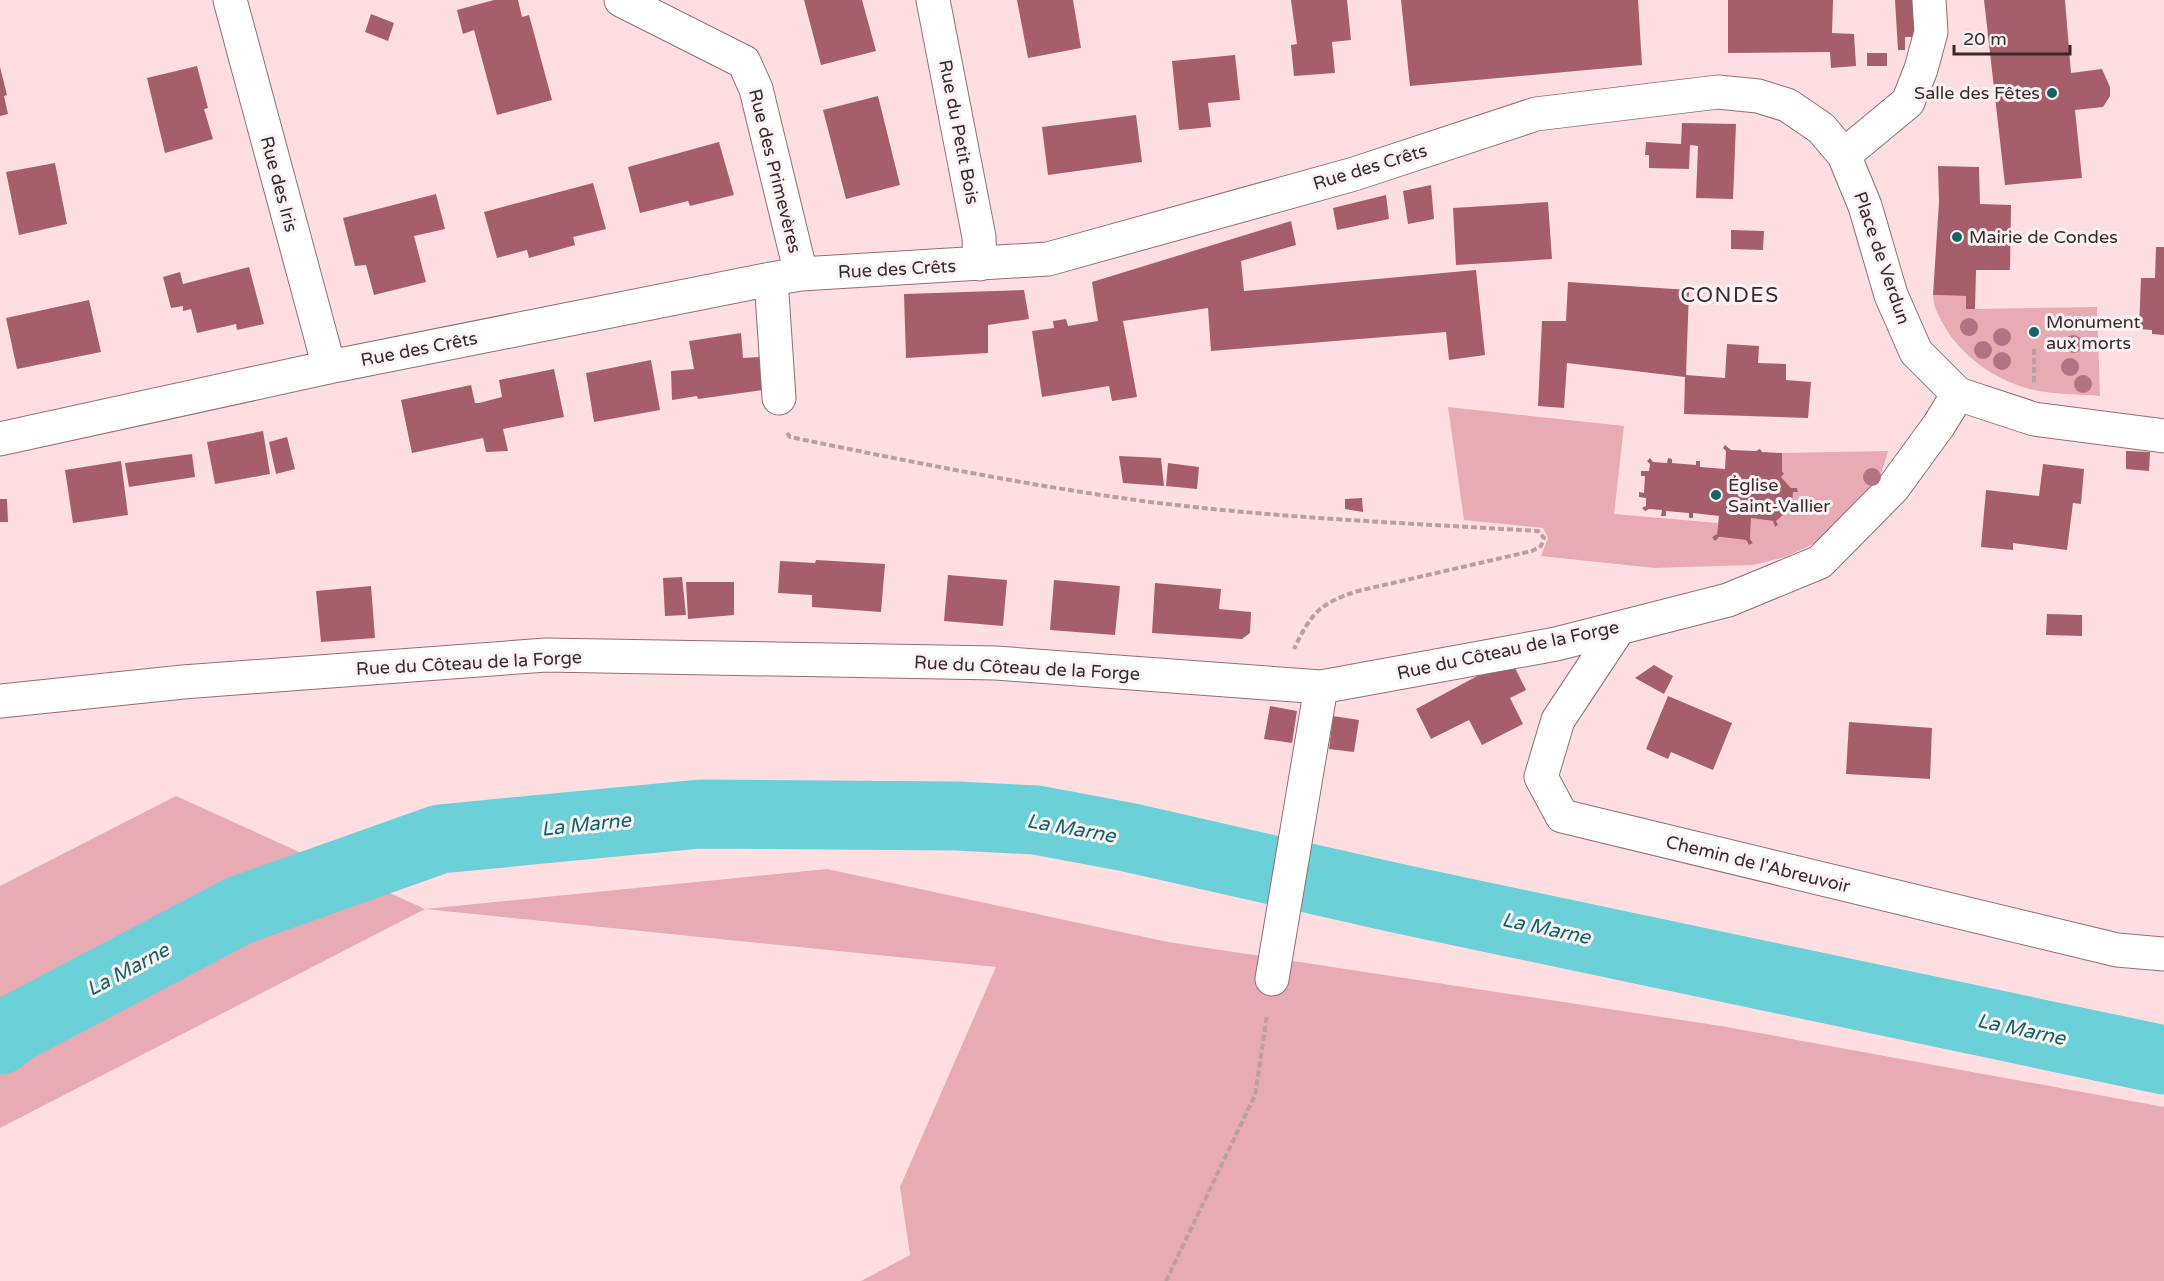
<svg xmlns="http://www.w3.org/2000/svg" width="2164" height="1281" font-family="'Varela Round',sans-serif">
  <rect width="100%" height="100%" fill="#ffdee2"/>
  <path fill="#e8abb3" d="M1933,295L1966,296V308L1975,309L2097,307L2100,396C2076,394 2050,395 2026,388C1995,379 1963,357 1946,329C1940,318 1933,308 1933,295Z
    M1448,407L1624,426L1614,514L1718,523L1717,534L1712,537L1746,540L1749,545L1753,543L1750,539L1751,518L1773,521L1775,527L1778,525L1776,521L1788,511L1793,514L1795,512L1792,509L1793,492L1798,491L1797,488H1791L1781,477L1784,474L1782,471V453L1888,451L1876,490L1826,538L1785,557L1753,565L1654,568L1541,556L1548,538L1543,528L1464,520Z
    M176,796L425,909L827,869L1168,942L1721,1026L2164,1107V1281H861L910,1255L900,1187L996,967L425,909L0,1128V886Z"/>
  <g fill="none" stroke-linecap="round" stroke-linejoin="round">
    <path stroke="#6bd0d8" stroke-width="69" d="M0,1040L14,1029L240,910L440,839L700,814L957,816L1036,820L1127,837L1396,898L2164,1060"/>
  </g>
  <path fill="#a65e6a" d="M494,0H518L522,17L529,15L552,100L497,115L474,30L463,34L457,10Z
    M804,0H862L876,51L821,65Z
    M1017,0H1073L1081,48L1028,58Z
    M1291,0H1347L1351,40L1332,42L1335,73L1294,76L1291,45L1297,44Z
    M1401,0H1638L1642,65L1410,86Z
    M1728,0H1833L1832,33L1854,34L1856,66L1831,68L1830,52L1728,53Z
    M1895,0H1916L1918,37H1905V50H1898Z
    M1984,0H2065L2071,73L2102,69L2110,87V96L2103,107L2075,110L2082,178L2005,185Z
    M371,14L394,23L388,41L365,32Z
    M1867,53H1887V66H1867Z
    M1235,55L1240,100L1208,103L1211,127L1179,130L1172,61Z
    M197,66L208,108L204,109L213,139L165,153L147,78Z
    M0,67L7,95L4,96L8,114L0,116Z
    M878,96L900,185L846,199L823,110Z
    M1136,115L1142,162L1048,175L1042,127Z
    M1682,123L1736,124L1733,199L1696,198L1698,146L1690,145L1689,169L1649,168V155H1645L1646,142L1681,144Z
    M719,142L734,195L690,206L688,201L640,213L628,167Z
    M55,163L67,224L19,235L6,172Z
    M1938,166L1979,167L1980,204L2011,205L2010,270H1976L1975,309H1966V296L1933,295L1939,202Z
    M593,183L606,229L573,237L575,245L529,258L527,250L497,258L484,212Z
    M1431,185L1434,219L1408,224L1403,191Z
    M436,194L445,229L414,236L426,282L374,295L366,265L355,266L343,218Z
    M1386,195L1389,219L1337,230L1333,208Z
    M1548,202L1552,259L1456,265L1453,208Z
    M1291,221L1296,245L1241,261L1244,291L1476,270L1485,355L1449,360L1446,332L1211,351L1208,308L1123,321L1137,397L1112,401L1109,386L1042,397L1032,331L1054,328L1053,321L1066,319L1068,326L1098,321L1092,282Z
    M1731,230L1764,231L1763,250L1731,249Z
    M2156,247H2164V335L2152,334V330L2139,329L2141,278H2155Z
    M249,267L264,324L237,330L236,324L197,333L191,309L183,311V306L171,308L163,277L180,272L183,284Z
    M1568,282L1689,290L1686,375L1725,378L1727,344L1759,346L1758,363L1786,364V380L1811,382L1808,418L1684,414L1685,377L1567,363L1564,408L1538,406L1542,321H1566Z
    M1024,290L1029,319L988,325V353L906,358L904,294Z
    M89,300L101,352L17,369L6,318Z
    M741,333L743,358L760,357L763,390L698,399L697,396L672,400L671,371L694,369L689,341Z
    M651,360L660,410L594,422L586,373Z
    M554,369L564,417L503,429L508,451L486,452L483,438L412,453L401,400L471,385L475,403H479L502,397L499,380Z
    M263,431L270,474L215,484L207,442Z
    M287,437L295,469L276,474L269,442Z
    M1725,445L1731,450L1756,451L1760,449L1762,452L1782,453V471L1784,474L1781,477L1791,488H1797L1798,492H1793L1792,509L1796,511L1793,515L1788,511L1776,521L1778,525L1775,527L1773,521L1751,518L1750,539L1753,543L1749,545L1746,540L1719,537L1715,541L1712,537L1717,534L1719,516L1693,513V518H1689V513L1666,511V516H1661L1662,510L1649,509L1645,511L1642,508L1646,506V498L1639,497V492L1644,493L1645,476H1641V471H1649L1650,464L1647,461L1650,458L1653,462L1667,463L1668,458L1672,459V463L1696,465V461H1700V467L1725,469L1726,451L1723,448Z
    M2126,451L2150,452L2149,471L2126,469Z
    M192,454L195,477L129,487L125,463Z
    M1119,456L1161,458L1164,486L1123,483Z
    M121,461L128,515L73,523L65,470Z
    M1168,463L1199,467L1197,489L1166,486Z
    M2043,464L2084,469L2081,504L2073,503L2067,550L2013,543V550L1981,547L1986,490L2039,496Z
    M1362,498L1363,512L1345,509V499Z
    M0,499H7L8,522H0Z
    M816,560L885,564L881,612L812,607V595L778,593L780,561L815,563Z
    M948,575L1007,580L1003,626L944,621Z
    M682,577L686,615L665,616L663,578Z
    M1054,580L1120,586L1115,635L1050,630Z
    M686,582H734V615L688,619Z
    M1155,583L1221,589L1219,609L1251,612L1250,633L1242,639L1152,633Z
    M371,586L375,638L321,642L316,591Z
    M2047,614L2082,615V636L2046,635Z
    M1513,664L1526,690L1510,698L1523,724L1482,745L1469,720L1431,739L1416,709L1494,667Z
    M1654,665L1673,676L1664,694L1635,678Z
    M1668,696L1732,723L1713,770L1671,752L1668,759L1646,749Z
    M1270,706L1297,711L1292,743L1264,739Z
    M1333,716L1359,720L1354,752L1329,749Z
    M1849,722L1932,728L1930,779L1846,774Z"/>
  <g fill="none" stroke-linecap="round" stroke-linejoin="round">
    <defs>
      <path id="minor" d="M230,0L329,367
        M621,0L744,62L756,89L801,274
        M933,0L979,237L980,264
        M1844,155L1908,102L1921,69L1931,32L1929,0
        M771,279L779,398
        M0,439L329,367L771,279L801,274L1048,259L1354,174L1536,114L1718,92L1758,96L1787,105L1821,128L1844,155L1865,206L1891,295L1916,352L1958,394L2034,419L2164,436
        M1619,628L1558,720L1541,777L1562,816L2117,950L2164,954
        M0,701L183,682L546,655L996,663L1321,687L1556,644L1728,600L1820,562L1893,488L1939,425L1958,394
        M1272,979L1321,687"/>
    </defs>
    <use href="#minor" stroke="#916d72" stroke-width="35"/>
    <path stroke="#b99fa2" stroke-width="4" stroke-dasharray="6 3" stroke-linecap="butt" d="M2034,382V346
      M787,433L790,437C907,461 1025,485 1143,501C1274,518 1406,523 1538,531L1544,538L1541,546L1532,551L1358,591C1320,603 1311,613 1294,649
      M1166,1281L1255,1095L1267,1015"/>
    <use href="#minor" stroke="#fff" stroke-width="33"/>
  </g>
  <g fill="#b37282">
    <circle cx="1969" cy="327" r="9"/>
    <circle cx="2002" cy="337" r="9"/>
    <circle cx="2073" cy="344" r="9"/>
    <circle cx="1983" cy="350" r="9"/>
    <circle cx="2002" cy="361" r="9"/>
    <circle cx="2070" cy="367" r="9"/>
    <circle cx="2083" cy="384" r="9"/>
    <circle cx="1872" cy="477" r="9"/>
  </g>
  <g fill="#136368" stroke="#fbf2f3" stroke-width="2">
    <circle cx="2052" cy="93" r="6"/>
    <circle cx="1957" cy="237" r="6"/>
    <circle cx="2034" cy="332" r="6"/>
    <circle cx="1716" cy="495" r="6"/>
  </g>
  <g text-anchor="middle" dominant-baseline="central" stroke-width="6" stroke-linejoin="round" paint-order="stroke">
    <g font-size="18" fill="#38292b" stroke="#fbf2f3" text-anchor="start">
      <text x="2040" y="93" text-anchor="end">Salle des Fêtes</text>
      <text x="1969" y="237">Mairie de Condes</text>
      <text x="2046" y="322">Monument<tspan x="2046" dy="21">aux morts</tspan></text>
      <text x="1728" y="485">Église<tspan x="1728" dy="21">Saint-Vallier</tspan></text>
    </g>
    <g font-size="18" fill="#38292b" stroke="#fbf2f3">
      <text transform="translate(959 132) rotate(79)">Rue du Petit Bois</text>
      <text transform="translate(1370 167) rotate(-17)">Rue des Crêts</text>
      <text transform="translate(775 171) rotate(76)">Rue des Primevères</text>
      <text transform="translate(279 184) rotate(75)">Rue des Iris</text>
      <text transform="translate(1882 258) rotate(71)">Place de Verdun</text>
      <text transform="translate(897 269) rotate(-3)">Rue des Crêts</text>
      <text transform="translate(419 349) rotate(-11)">Rue des Crêts</text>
      <text transform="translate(1508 650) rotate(-12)">Rue du Côteau de la Forge</text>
      <text transform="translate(469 663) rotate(-3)">Rue du Côteau de la Forge</text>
      <text transform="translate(1027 668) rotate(3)">Rue du Côteau de la Forge</text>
      <text transform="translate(1758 864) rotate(14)">Chemin de l'Abreuvoir</text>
    </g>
    <g font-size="20" font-style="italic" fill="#0b646a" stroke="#fbf2f3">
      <text transform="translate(586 825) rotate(-6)">La Marne</text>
      <text transform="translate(1071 829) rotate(10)">La Marne</text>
      <text transform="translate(1546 929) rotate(12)">La Marne</text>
      <text transform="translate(128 970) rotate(-28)">La Marne</text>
      <text transform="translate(2021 1030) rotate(12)">La Marne</text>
    </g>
    <g font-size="21" letter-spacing="1.5" fill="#38292b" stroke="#fbf2f3">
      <text x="1730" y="295">CONDES</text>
    </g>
  </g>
  <path d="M1954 45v9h116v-9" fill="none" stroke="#38292b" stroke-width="3"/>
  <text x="1963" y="45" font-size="18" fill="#38292b" stroke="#fbf2f3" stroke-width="4.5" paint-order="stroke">20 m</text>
</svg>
